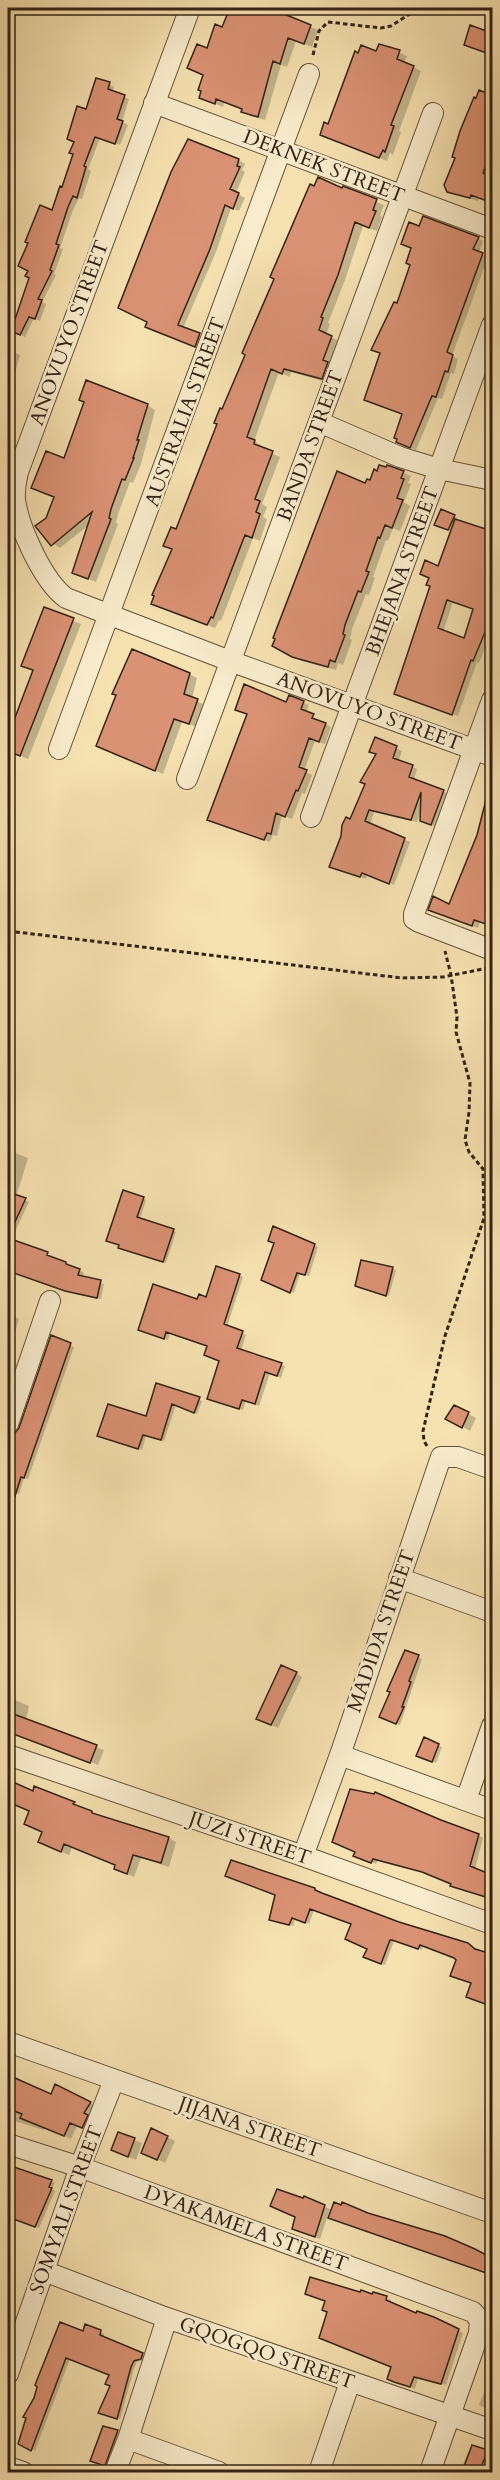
<svg xmlns="http://www.w3.org/2000/svg" width="500" height="2480" font-family="Cardo,serif">
  <rect width="100%" height="100%" fill="#f6e1b0"/>
  <filter id="stains"><feTurbulence type="fractalNoise" baseFrequency=".00333" numOctaves="4"/><feColorMatrix values="0 0 0 0 .2 0 0 0 0 .09 0 0 0 0 .02 0 0 0 .5 -.17"/></filter>
  <radialGradient id="worn" r=".72"><stop offset=".6" stop-color="#630" stop-opacity="0"/><stop offset="1" stop-color="#630" stop-opacity=".3"/></radialGradient>
  <path fill="#0003" fill-rule="evenodd" d="M233,8H248L267,14L276,13L318,30L312,47L296,41L287,67L281,65L265,120L250,116L242,112L243,109L224,102L223,107L201,97L204,76L189,68L208,50L223,29Z
    M380,45L407,56L404,63L421,71L399,131L401,132L393,155L390,153L387,161L321,134Z
    M109,84L114,87L112,92L129,99L122,122L128,125L120,145L100,138L88,169L91,171L82,199L79,198L73,210L60,248L63,249L54,274L56,275L42,302L46,304L40,321L34,318L25,337L18,333L53,212L63,189L87,111Z
    M480,92L492,96V203L479,198L478,201L457,195L448,191L457,157Z
    M189,141L239,160L245,164L242,170L245,172L236,193L245,198L239,211L231,208L216,252L184,326V329L206,338L201,349L153,330Z
    M343,190L384,205L380,215L382,217L377,231L363,226L345,280L328,323L330,324L326,335L339,341L330,383L291,372L290,377L279,372L254,441L262,446L261,448L280,457L262,504L267,507L263,517L267,519L260,541L253,538L221,621L219,620L215,628L161,607L173,550L165,545L177,531L223,411Z
    M478,238L483,241L479,253L488,257L452,356L458,359L454,374L451,373L442,399L438,398L416,450L403,445V414L366,400L398,305Z
    M8,349L20,355L12,384L16,386L8,408Z
    M147,405L155,410L141,464L133,483L130,482L118,514L116,523L118,524L96,582L81,576L90,524L60,548L54,544L60,523L55,498L33,488L65,460Z
    M403,472L411,476L408,483L411,484L404,502L410,506L400,531L393,528L388,541L386,540L373,577L375,578L369,595L366,594L352,629L350,639L352,640L343,665L338,663L336,670L302,661L274,646L366,485Z
    M492,501V630L479,663L477,662L458,716L402,696L439,568L452,531L439,527L454,516L457,518L456,521L483,529ZM453,602L475,609L465,640L443,632Z
    M44,609L81,624L28,759L8,750V741L34,671L23,665Z
    M189,674L197,678L192,699L205,705L197,727L182,722L163,774L105,750L118,695Z
    M303,702L309,705L306,713L331,727L325,744L315,741L304,771L312,775L305,794L302,793L292,819L282,815L277,836L273,835L270,842L214,822L287,704Z
    M376,739L402,751L398,762L405,784L408,785L413,767L417,769L414,780L449,794L436,827L427,823L421,809L417,822L374,812L370,825L410,842L394,885L367,875L366,879L336,869L351,820L377,755L371,751Z
    M492,798V930L490,928L491,925L480,922L478,928L436,913L450,906Z
    M8,1150L28,1158L16,1197L29,1202L11,1240L47,1254L51,1256L50,1258L80,1270L84,1273L82,1278L104,1284L101,1299L71,1293L8,1271Z
    M143,1198L146,1200L140,1219L176,1232L166,1263L123,1249L120,1246L108,1241Z
    M274,1228L318,1247L309,1276L300,1273L294,1293L266,1281L276,1243Z
    M362,1261L396,1270L389,1296L360,1287Z
    M239,1275L243,1277L227,1327L246,1335L241,1350L285,1366L281,1378L270,1373L259,1406L246,1401L243,1410L213,1400L221,1361L208,1346L170,1333L168,1340L144,1332L198,1301L207,1298Z
    M8,1314L19,1319L8,1355Z
    M52,1337L74,1347L28,1479L24,1478L19,1494L8,1490V1438L16,1435L21,1429Z
    M157,1385L202,1401L197,1414L176,1405L164,1441L146,1436L142,1450L102,1438L147,1418Z
    M454,1407L476,1418L470,1431L447,1418Z
    M405,1652L422,1659L400,1725L384,1718Z
    M296,1673L302,1677L278,1728L264,1722Z
    M8,1697L29,1706L26,1720L104,1750L98,1765L8,1730Z
    M424,1739L442,1747L436,1763L422,1757Z
    M8,1784L74,1803L81,1809L118,1824L119,1821L169,1838L176,1842L169,1867L141,1858L134,1877L116,1869L117,1865L72,1847L69,1855L47,1846L44,1832L31,1812L8,1801Z
    M478,1835L483,1838L475,1869L492,1876V1899L457,1888L429,1874L378,1860L376,1864L360,1858Z
    M315,1889L318,1893L399,1924L441,1936L492,1954V2006L471,1999L472,1983L456,1958L423,1946L422,1950L397,1941H394L385,1965L368,1958V1949L352,1924L314,1910L309,1924L295,1919L293,1926L270,1919Z
    M8,2074L18,2078L25,2082V2084L52,2096L90,2103L96,2107L89,2131L77,2126L71,2139L45,2128L44,2130L8,2119Z
    M119,2134L142,2143L136,2160L112,2150Z
    M167,2137L175,2141L165,2163L151,2156Z
    M8,2166L55,2183L51,2189L55,2191L39,2228L12,2218L8,2228Z
    M304,2198L330,2209L320,2239L298,2231Z
    M474,2251L492,2258V2276L433,2254Z
    M374,2293L391,2300L390,2304L417,2315L434,2318L463,2333L446,2385L418,2378L415,2389L393,2381L392,2367Z
    M86,2326L104,2334L103,2338L146,2356L145,2360L137,2362L134,2369L120,2419L103,2414L112,2386L110,2375L70,2359L35,2451L20,2443L28,2418L25,2416L84,2333Z
    M492,2380V2411L479,2405L486,2387L489,2389Z
    M104,2427L124,2435L111,2468L92,2461Z
    M473,2446L492,2453V2472H460L468,2452L471,2453Z"/>
  <path fill="#da9274" stroke="#342314" stroke-width="1.5" fill-rule="evenodd" d="M230,8H286L284,14L311,25L304,44L288,38L280,64L273,61L258,117L241,112L242,109L216,99L215,104L199,98L201,91L198,90L203,75L187,68L197,44L207,48L215,24L222,27Z
    M470,25L492,33V55L464,45Z
    M379,44L400,50L397,59L414,66L391,125L394,126L385,152L383,150L379,158L320,135L324,122L328,124L355,51L358,53L361,45L376,51Z
    M96,78L110,82L108,89L125,95L117,119L123,121L115,144L95,137L84,166L86,167L77,198L73,196L68,207L56,244L59,245L50,270L52,271L38,299L42,300L35,319L29,317L20,335L11,331L29,278L25,276L28,271L18,266L28,243L25,242L40,205L52,210L60,186L62,187L73,154L69,153L74,142L67,139L77,106L86,109Z
    M479,90L492,95V149L483,173L488,176L486,181L492,184V203L471,195L470,198L447,192L444,185L455,158L452,157L460,131L474,97L476,98Z
    M188,139L239,159L237,166L240,167L230,189L239,193L233,209L225,205L210,249L179,322L178,325L200,333L195,347L145,327L147,322L118,308L171,172Z
    M318,177L342,188L343,186L377,199L373,210L376,211L369,228L355,222L338,275L321,317L323,318L319,330L332,336L323,360L328,362L322,379L284,369L282,374L271,369L247,437L255,440L254,444L273,451L255,499L260,501L256,512L260,514L252,538L245,535L213,618L211,617L207,625L151,604L154,596L152,595L172,549L163,546L171,527L176,529L217,424L214,423L220,408L222,409L245,355L242,353L274,279L270,277L310,184L314,186Z
    M423,216L479,237L473,249L483,253L447,352L453,355L448,372L445,371L436,397L432,396L410,448L396,442L397,439L394,438L402,414L364,400L380,353L371,350L394,302L397,303L410,265L406,263L411,248L401,244L409,222L419,226Z
    M86,380L148,404L137,440H139L133,458H134L125,480L122,479L111,509L109,518L111,519L88,579L72,573L92,512L51,546L35,526L46,518L54,497L31,488L46,451L64,458L84,402L79,400Z
    M379,465L386,467L387,465L404,471L401,478L404,479L397,498L403,500L392,528L385,525L380,538L378,537L366,571L369,572L361,592L358,591L345,625L343,634L345,635L335,662L330,660L328,667L292,657L272,646L275,639L273,638L337,471L365,483L367,479L370,480L374,469L377,471Z
    M441,509L455,515L448,530L434,525Z
    M455,519L492,531V605L488,625L473,661L471,660L452,715L394,694L430,586L426,585L429,578L420,574L425,560L438,566ZM447,600L473,609L464,638L438,628Z
    M44,607L74,618L20,756L8,751V736L33,670L21,666Z
    M132,649L190,673L184,694L198,699L189,724L174,719L155,771L96,746L116,695L112,694Z
    M244,684L286,702L289,695L304,701L301,709L314,714L312,718L326,723L319,742L309,738L299,767L307,770L298,791L296,790L285,817L276,813L271,834L267,833L264,840L207,820L247,714L235,710Z
    M375,737L397,746L393,758L413,765L409,777L444,790L431,825L420,821L421,792L411,820L369,810L365,821L405,838L389,884L362,873L360,877L329,867L341,836L342,825L346,817L350,819L365,784L360,782L376,754L369,752Z
    M488,792H492V926L474,920L472,926L428,910L433,896L449,904L477,835Z
    M123,1190L144,1197L137,1217L174,1229L163,1262L118,1248L119,1245L106,1241Z
    M8,1192L26,1198L8,1237Z
    M273,1226L315,1244L305,1275L297,1273L290,1293L261,1280L274,1243L268,1241Z
    M8,1238L48,1252L47,1255L66,1262V1264L80,1269L78,1275L101,1280L97,1298L65,1291L8,1271Z
    M361,1260L393,1267L386,1296L355,1286Z
    M216,1266L240,1274L224,1324L243,1331L237,1348L282,1363L277,1376L265,1372L255,1404L242,1400L239,1409L207,1399L219,1361L204,1355L207,1346L166,1332L164,1339L138,1330L153,1284L197,1299L199,1294L206,1297Z
    M51,1335L71,1343L24,1478L21,1477L11,1509L8,1508V1436L15,1433L19,1428Z
    M156,1383L200,1397L194,1413L172,1404L161,1440L143,1435L138,1449L97,1436L108,1404L146,1416Z
    M454,1405L469,1412L462,1428L445,1419Z
    M405,1650L419,1655L409,1681L411,1682L402,1707H404L396,1724L379,1717L390,1692L387,1691Z
    M281,1665L297,1672L271,1725L256,1719Z
    M8,1712L97,1745L90,1763L8,1732Z
    M424,1737L439,1744L432,1762L416,1756Z
    M13,1782L33,1791L34,1786L75,1802L73,1804L92,1811V1813L169,1837L161,1863L133,1855L127,1874L114,1869L115,1865L64,1844L61,1852L38,1842L42,1832L24,1824L29,1811L8,1802V1783L12,1785Z
    M350,1789L374,1794L375,1792L441,1820L479,1834L470,1866L492,1875V1899L450,1886L451,1884L422,1872L373,1859L371,1863L353,1856L355,1852L332,1842Z
    M231,1860L315,1888V1890L322,1893L399,1922L468,1943L475,1949L492,1954V1994L488,2005L466,1997L471,1983L450,1976L456,1960L454,1958L420,1945L418,1949L392,1940H390L381,1964L363,1957L367,1949L345,1939L351,1924L310,1909L305,1923L292,1918L289,1925L269,1920L275,1895L225,1876Z
    M8,2075L51,2094L55,2084L91,2102L84,2113L88,2115L82,2128L70,2123L64,2136L20,2118L22,2114L8,2109Z
    M151,2128L168,2136L157,2160L141,2153Z
    M118,2132L135,2138L128,2157L111,2150Z
    M8,2165L52,2180L49,2187L52,2188L35,2227L8,2217Z
    M277,2189L303,2198L304,2196L325,2205L315,2237L292,2229L295,2217L270,2206Z
    M334,2202L341,2205L342,2202L368,2213L445,2236L475,2249L492,2258V2275L328,2218Z
    M310,2277L360,2292L361,2290L372,2294L373,2292L387,2296L386,2300L416,2313L417,2311L434,2317L459,2329L441,2384L414,2377L410,2387L394,2382L387,2379L391,2367L319,2338L327,2312L322,2310L325,2301L305,2294Z
    M60,2322L83,2331L85,2324L101,2330L100,2335L143,2353L141,2359L134,2361L131,2367L117,2419L98,2413L110,2386L105,2384L109,2375L66,2358L31,2451L18,2444L26,2418L23,2417L34,2398L37,2387L35,2385Z
    M103,2426L118,2430L105,2466L90,2461Z
    M472,2445L488,2450L479,2472H462Z"/>
  <g fill="none" stroke-linecap="round" stroke-linejoin="round">
    <defs>
      <path id="minor" d="M190,8L18,472C16,481 14,490 15,500C19,528 43,581 66,598L230,661L492,756
        M154,103L492,229
        M319,422L400,457L439,469L492,480
        M492,700L414,914V919L419,922L492,950
        M59,749L309,74
        M187,779L433,113
        M311,817L492,325
        M8,1424L50,1301
        M399,1578L492,1612
        M8,1755L303,1856L492,1924
        M340,1755L492,1810
        M466,1800L492,1726
        M303,1856L340,1755L441,1457H458L492,1469
        M8,2042L492,2213
        M8,2144L80,2167L473,2312L480,2320L479,2333L430,2472
        M44,2271L167,2318L492,2430
        M8,2374L80,2167L114,2080
        M128,2439L219,2472
        M8,2467L23,2472
        M115,2472L128,2439L167,2318
        M319,2472L350,2382"/>
    </defs>
    <use href="#minor" stroke="#64523b" stroke-width="22"/>
    <path stroke="#342314" stroke-width="3" stroke-dasharray="4.5 3" stroke-linecap="butt" d="M313,55L319,31L328,22L381,28L391,26L419,8
      M8,931L402,978L443,977L488,968
      M427,1446L424,1441L423,1431L445,1336L484,1218L483,1169L469,1152L465,1140L469,1112L470,1083L456,1032L457,1017L451,975L445,951"/>
    <use href="#minor" stroke="#f9eccc" stroke-width="20"/>
  </g>
  <g text-anchor="middle" dominant-baseline="central" stroke-width="5" stroke-linejoin="round" paint-order="stroke">
    <g font-size="20" fill="#342314" stroke="#f9eccc">
      <text transform="translate(324 166) rotate(21)">DEKNEK STREET</text>
      <text transform="translate(69 333) rotate(-70)">ANOVUYO STREET</text>
      <text transform="translate(185 412) rotate(-70)">AUSTRALIA STREET</text>
      <text transform="translate(310 446) rotate(-70)">BANDA STREET</text>
      <text transform="translate(402 571) rotate(-70)">BHEJANA STREET</text>
      <text transform="translate(369 711) rotate(20)">ANOVUYO STREET</text>
      <text transform="translate(381 1631) rotate(-71)">MADIDA STREET</text>
      <text transform="translate(250 1838) rotate(19)">JUZI STREET</text>
      <text transform="translate(250 2127) rotate(19)">JIJANA STREET</text>
      <text transform="translate(66 2210) rotate(-70)">SOMYALI STREET</text>
      <text transform="translate(246 2228) rotate(20)">DYAKAMELA STREET</text>
      <text transform="translate(267 2353) rotate(19)">GQOGQO STREET</text>
    </g>
  </g>
  <rect width="500" height="2480" fill="none" stroke="#f6e1b0" stroke-width="30"/>
  <rect x="9" y="9" width="482" height="2462" fill="none" stroke="#342314" stroke-width="3"/>
  <rect x="15" y="15" width="470" height="2450" fill="none" stroke="#342314" stroke-width="1.5"/>
  <rect width="100%" height="100%" filter="url(#stains)"/>
  <rect width="100%" height="100%" fill="url(#worn)"/>
</svg>
